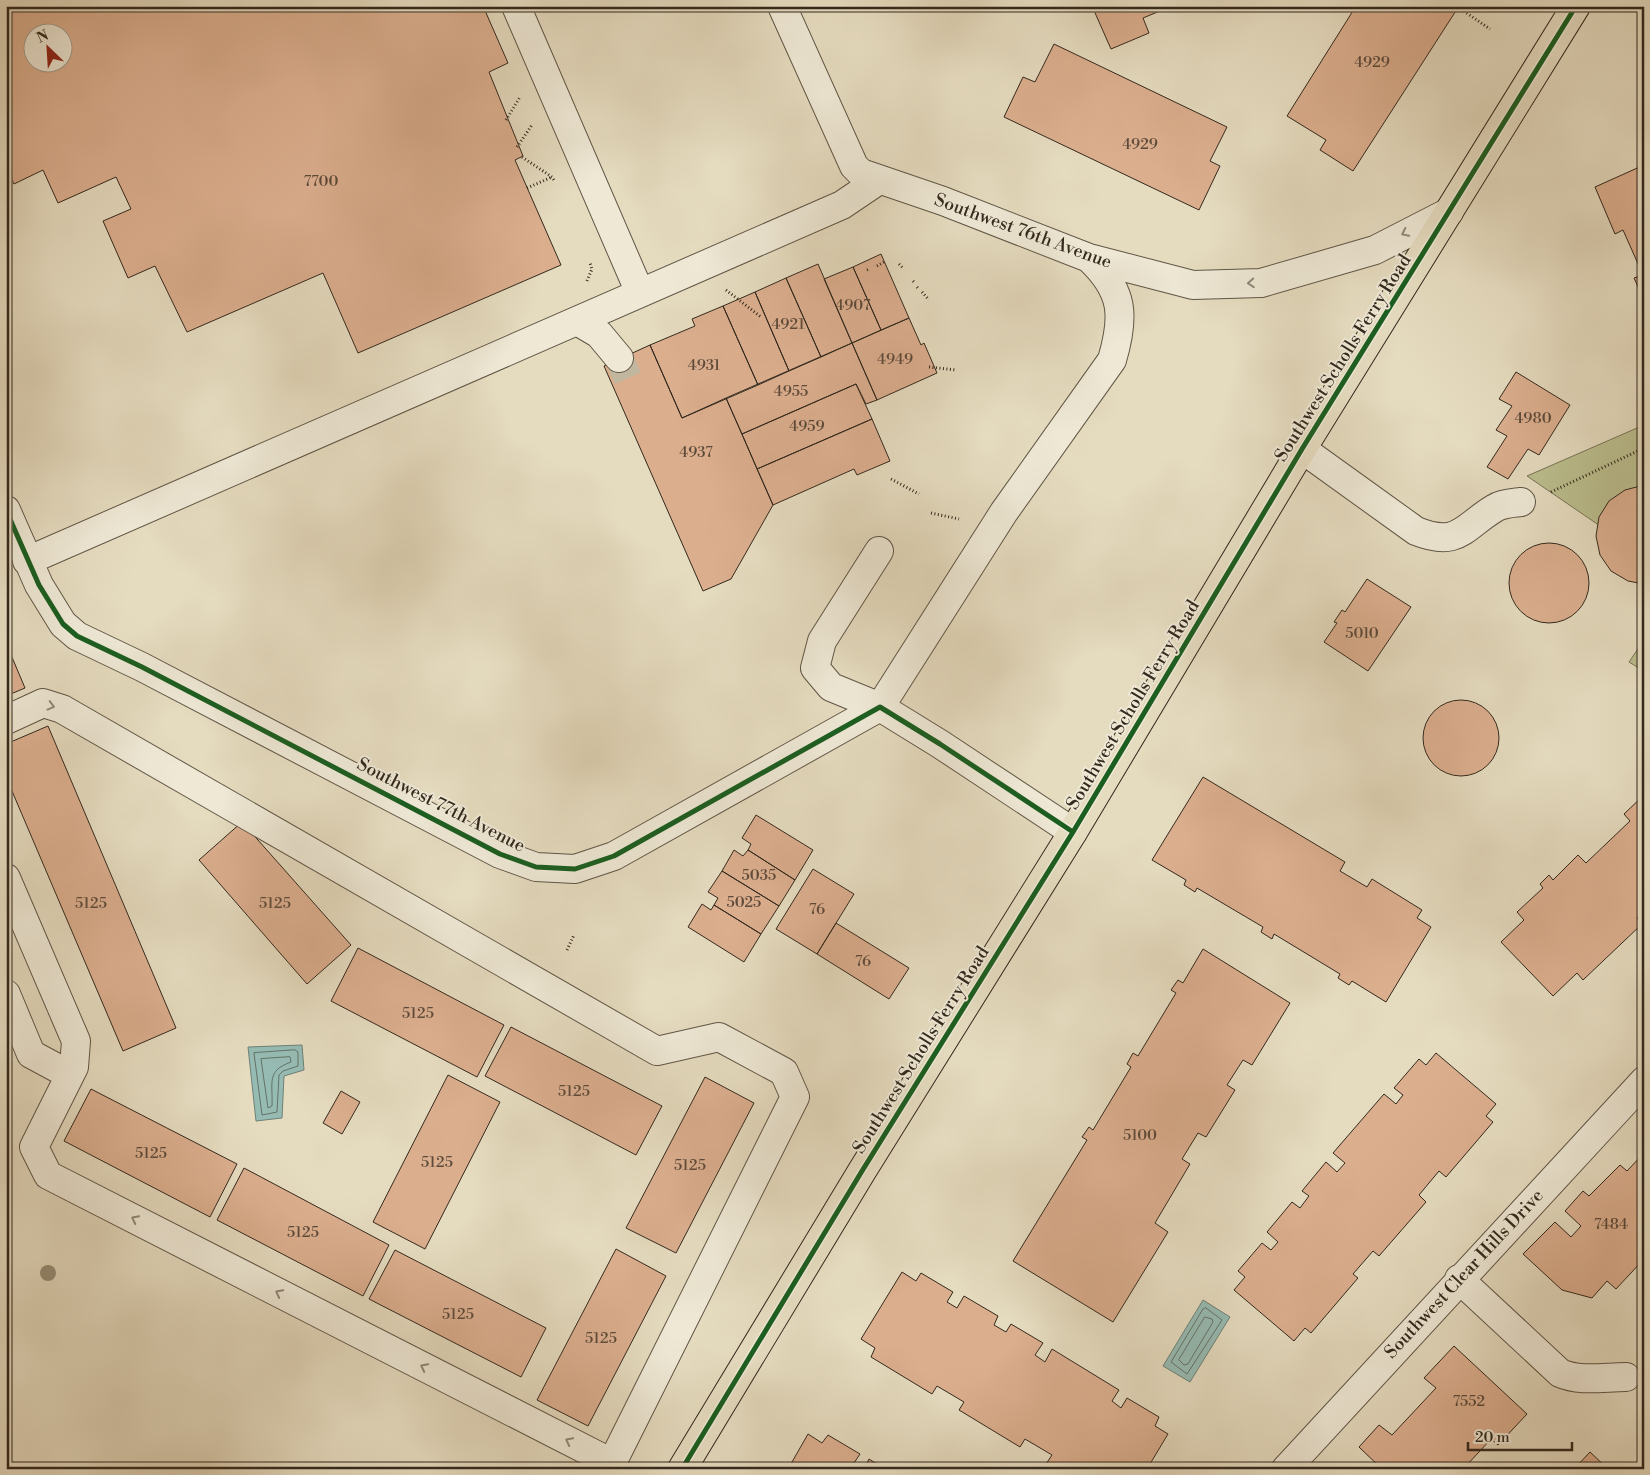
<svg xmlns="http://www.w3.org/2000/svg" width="1650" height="1475" font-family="'Libre Bodoni',serif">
  <rect width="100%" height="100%" fill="#e5dbbf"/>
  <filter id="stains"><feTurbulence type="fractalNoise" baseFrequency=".004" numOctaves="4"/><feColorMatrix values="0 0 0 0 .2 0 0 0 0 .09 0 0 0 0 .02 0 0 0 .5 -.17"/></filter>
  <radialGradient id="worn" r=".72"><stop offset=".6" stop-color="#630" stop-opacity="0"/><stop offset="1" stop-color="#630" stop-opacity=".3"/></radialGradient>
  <path fill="#bbbe8e" stroke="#777456" d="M1644,425V556L1527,476Z
    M1644,640V671L1629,662Z"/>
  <path fill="#96bbb3" stroke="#6e8177" d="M302,1045L304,1070L284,1076L282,1118L256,1121L248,1047Z
    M1203,1300L1230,1317L1190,1382L1163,1366Z"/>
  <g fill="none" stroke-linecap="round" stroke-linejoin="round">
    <path stroke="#647268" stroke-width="1" d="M295,1050L298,1052V1066L283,1071L279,1075L277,1112L262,1115L254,1053Z
      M290,1057L291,1062C266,1071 273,1082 272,1106L268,1108L261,1059Z
      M1206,1308L1222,1320L1187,1374L1171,1362L1203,1309Z
      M1205,1317L1212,1319L1213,1322L1188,1364L1184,1365L1179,1360Z"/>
  </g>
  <path fill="#dbae8e" stroke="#33291e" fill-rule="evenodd" d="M6,6H483L508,63L489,72L523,156L515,160L561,265L358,353L323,273L187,332L155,266L128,278L103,221L131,209L116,177L58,203L43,170L14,184L6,167ZM32,32H62V62H32Z
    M1092,6H1172L1143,18L1149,33L1111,49Z
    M1356,6H1459L1353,171L1320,150L1326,140L1287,116Z
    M1054,44L1227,127L1210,161L1220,166L1199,210L1004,117L1023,77L1035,82Z
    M1644,165V300L1634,278L1643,275L1623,230L1615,234L1595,187Z
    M881,254L909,318L881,330L853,267Z
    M818,264L852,343L821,357L786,278Z
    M853,267L881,330L852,343L824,279Z
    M786,278L821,357L789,371L755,292Z
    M755,292L789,371L758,385L723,306Z
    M723,306L758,385L682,418L650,345L695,326L692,319Z
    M909,318L921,345L924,343L937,373L877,400L852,343Z
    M852,343L877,400L866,404L856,384L742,434L726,398Z
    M650,345L682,418L726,398L773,505L731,579L703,591L604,366Z
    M1516,372L1570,405L1539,455L1528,449L1508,479L1487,467L1507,436L1496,430L1512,406L1499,399Z
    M856,384L872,419L757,469L742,434Z
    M872,419L890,461L857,475L854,469L773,505L757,469Z
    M1644,485V584L1628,581L1611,571L1600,555L1596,536L1599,517L1609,501L1625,490Z
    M1509 583a40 40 0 1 1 80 0a40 40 0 1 1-80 0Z
    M1367,579L1411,607L1368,671L1324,642L1337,623L1334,622L1342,610L1345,612Z
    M6,643L25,688L6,696Z
    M1423 738a38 38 0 1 1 76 0a38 38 0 1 1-76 0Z
    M48,726L176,1028L123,1051L6,777V744Z
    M1203,777L1345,862L1340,871L1367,887L1372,879L1422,910L1417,918L1431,927L1386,1002L1352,981L1349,985L1338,978L1340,974L1274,934L1272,939L1261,932L1263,927L1197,888L1195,892L1184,885L1186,880L1152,860Z
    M1644,795V912L1637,918L1642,924L1583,980L1577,973L1553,996L1501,942L1524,920L1517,912L1543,888L1540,884L1549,875L1553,880L1578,855L1586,863L1630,821L1624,814Z
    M756,815L813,850L795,880L748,850L751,844L742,838Z
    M242,822L351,945L307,984L199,860Z
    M734,850L743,856L748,850L795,880L779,906L722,871Z
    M813,869L854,894L817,954L776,929Z
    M722,871L779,906L761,934L714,905L718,898L708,892Z
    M702,904L711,910L714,905L761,934L744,962L688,927Z
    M836,923L909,968L889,999L817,954Z
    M358,948L504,1025L477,1077L331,1001Z
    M1203,949L1290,1003L1252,1065L1243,1060L1227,1085L1235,1090L1206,1137L1198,1133L1182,1159L1190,1164L1155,1223L1168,1232L1113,1322L1013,1261L1087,1140L1082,1137L1089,1127L1093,1130L1131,1067L1127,1064L1133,1053L1138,1056L1176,993L1171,990L1178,980L1183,983Z
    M511,1027L662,1106L636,1155L485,1076Z
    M1436,1053L1496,1104L1486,1116L1493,1122L1446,1177L1439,1171L1419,1195L1426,1202L1379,1256L1373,1251L1353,1274L1358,1278L1311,1333L1305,1328L1294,1341L1234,1290L1245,1277L1238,1271L1262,1243L1271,1250L1278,1242L1267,1232L1292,1202L1300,1208L1309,1196L1302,1191L1326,1162L1337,1172L1345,1163L1333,1153L1384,1094L1396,1104L1403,1095L1394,1088L1419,1059L1426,1065Z
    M448,1075L500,1102L425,1249L373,1222Z
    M705,1077L754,1103L676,1253L626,1228Z
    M91,1089L237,1164L210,1217L64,1141Z
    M341,1091L360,1102L342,1134L323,1123Z
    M1644,1153V1259L1616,1289L1607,1281L1592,1298L1562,1290L1523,1254L1555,1222L1571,1237L1581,1226L1565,1211L1583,1191L1589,1196L1620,1165L1627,1171Z
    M244,1168L389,1245L363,1296L217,1220Z
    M616,1249L666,1276L588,1426L537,1400Z
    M395,1250L546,1328L521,1377L369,1299Z
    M902,1272L916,1281L921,1273L953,1292L947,1302L957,1308L964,1296L998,1316L994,1325L1006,1332L1011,1324L1043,1343L1035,1355L1045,1362L1052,1349L1119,1390L1112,1401L1121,1408L1127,1398L1159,1417L1155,1426L1168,1434L1147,1469H1055L1046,1464L1052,1455L1025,1439L1020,1447L959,1410L964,1402L937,1386L932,1394L871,1357L875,1348L861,1339Z
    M1454,1346L1527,1414L1498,1445L1491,1439L1466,1466L1469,1469H1382L1359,1447L1379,1425L1392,1435L1436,1388L1424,1378Z
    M808,1434L822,1443L828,1435L860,1454L852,1466L856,1469H788Z
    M1590,1452L1608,1469H1574Z
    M869,1459L885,1469H864Z"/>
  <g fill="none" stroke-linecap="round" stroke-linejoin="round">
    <path stroke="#c1b79f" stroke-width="28" stroke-dasharray="28 14" stroke-linecap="butt" d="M619,358L628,378"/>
    <defs>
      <path id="minor" d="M516,6L640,293
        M782,6L854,166L861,173L943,201L1089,258L1193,285L1261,283L1375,250L1449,212
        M577,321L599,334L619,358
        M1302,449L1416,531C1459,548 1463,527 1495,508C1503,503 1513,503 1521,502
        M6,510L39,585L63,624L77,636L142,667L500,854L536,867L575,869L614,856L880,707L940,744L1073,832
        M879,551L822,641L815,668L831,687L880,707L1004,512L1112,360C1125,316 1124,291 1089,258
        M27,561L842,205L879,180
        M6,720L43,703L62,709L657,1051L719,1037L784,1072L795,1097L612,1463L48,1175L34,1147L74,1067L76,1041L6,878
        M6,994L31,1054L70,1075
        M1459,1279L1560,1373C1580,1382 1604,1377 1626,1377
        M1286,1469L1644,1081"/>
      <path id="major" d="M682,1469L862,1171L1073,832L1302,449L1576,6"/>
    </defs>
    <use href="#minor" stroke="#605646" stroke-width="30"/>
    <use href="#major" stroke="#33291e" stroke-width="30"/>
    <path stroke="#33291e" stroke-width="3" stroke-dasharray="1 2.5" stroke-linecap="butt" d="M1458,7L1490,29
      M506,120L520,97
      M517,147L532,125
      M522,157L552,177L554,180
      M527,188L552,177
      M899,264L904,269
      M877,266L884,262
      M867,270L869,269
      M587,281L592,269L590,263
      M913,281L915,283
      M917,287L919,289
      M726,290L761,317
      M922,292L929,300
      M929,367L956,370
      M891,479L919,494
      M1551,492L1644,448
      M931,513L959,519
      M567,950L574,935"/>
    <use href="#minor" stroke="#eee8d5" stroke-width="28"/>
    <use href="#major" stroke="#e5dbbf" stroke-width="28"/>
    <defs>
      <path id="cycleway" d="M6,510L39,585L63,624L77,636L142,667L500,854L536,867L575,869L614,856L880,707L940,744L1073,832
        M682,1469L862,1171L1073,832L1302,449L1576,6"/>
    </defs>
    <use href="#cycleway" stroke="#eee8d5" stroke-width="8"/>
    <use href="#cycleway" stroke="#1b5e20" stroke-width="5"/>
  </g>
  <circle fill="#968d76" cx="48" cy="1273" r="8"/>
  <defs><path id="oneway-chevron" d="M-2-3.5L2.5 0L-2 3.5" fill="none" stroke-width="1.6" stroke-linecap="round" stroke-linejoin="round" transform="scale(1.25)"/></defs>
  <g stroke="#90887a">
    <use href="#oneway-chevron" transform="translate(1405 233) rotate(154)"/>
    <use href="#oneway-chevron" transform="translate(1251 283) rotate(176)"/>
    <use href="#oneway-chevron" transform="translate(51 706) rotate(15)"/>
    <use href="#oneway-chevron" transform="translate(135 1219) rotate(-153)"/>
    <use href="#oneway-chevron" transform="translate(279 1293) rotate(-153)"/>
    <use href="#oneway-chevron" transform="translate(424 1367) rotate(-153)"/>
    <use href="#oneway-chevron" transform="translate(569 1441) rotate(-153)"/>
  </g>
  <g text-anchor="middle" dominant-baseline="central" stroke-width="4" stroke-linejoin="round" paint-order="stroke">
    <g font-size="15" fill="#5d4a3a">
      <text x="1372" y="62">4929</text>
      <text x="1140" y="144">4929</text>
      <text x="321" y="181">7700</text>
      <text x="853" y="305">4907</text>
      <text x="788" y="324">4921</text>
      <text x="895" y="359">4949</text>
      <text x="704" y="365">4931</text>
      <text x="791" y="391">4955</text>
      <text x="1533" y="418">4980</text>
      <text x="807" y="426">4959</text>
      <text x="696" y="452">4937</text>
      <text x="1362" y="633">5010</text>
      <text x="759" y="875">5035</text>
      <text x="744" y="902">5025</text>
      <text x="91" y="903">5125</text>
      <text x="275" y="903">5125</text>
      <text x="817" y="909">76</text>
      <text x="863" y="961">76</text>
      <text x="418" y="1013">5125</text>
      <text x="574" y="1091">5125</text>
      <text x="1140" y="1135">5100</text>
      <text x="151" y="1153">5125</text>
      <text x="437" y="1162">5125</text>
      <text x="690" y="1165">5125</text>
      <text x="1611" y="1224">7484</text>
      <text x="303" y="1232">5125</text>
      <text x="458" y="1314">5125</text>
      <text x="601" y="1338">5125</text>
      <text x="1469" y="1401">7552</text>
    </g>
    <g font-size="18" fill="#33291e" stroke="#eee8d5">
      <text transform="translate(1023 231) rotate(20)">Southwest 76th Avenue</text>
      <text transform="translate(1343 358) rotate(-58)">Southwest Scholls Ferry Road</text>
      <text transform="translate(1133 705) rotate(-59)">Southwest Scholls Ferry Road</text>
      <text transform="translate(441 805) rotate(27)">Southwest 77th Avenue</text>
      <text transform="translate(921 1050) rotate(-58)">Southwest Scholls Ferry Road</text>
      <text transform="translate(1464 1274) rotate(-47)">Southwest Clear Hills Drive</text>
    </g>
  </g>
  <rect width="1650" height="1475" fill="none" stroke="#e5dbbf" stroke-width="25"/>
  <rect x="8" y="8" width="1635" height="1460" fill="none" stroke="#33291e" stroke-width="2.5"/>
  <rect x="12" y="12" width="1625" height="1450" fill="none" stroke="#33291e"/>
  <g transform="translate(48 48) rotate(335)"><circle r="24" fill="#eee8d5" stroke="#a39c8c"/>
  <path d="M0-4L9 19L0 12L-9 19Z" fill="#8f2418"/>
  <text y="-8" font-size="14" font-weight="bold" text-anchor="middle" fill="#33291e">N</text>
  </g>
  <path d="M1468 1442v8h104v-8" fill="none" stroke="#33291e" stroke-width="2.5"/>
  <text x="1475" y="1442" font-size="15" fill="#33291e" stroke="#eee8d5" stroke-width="4" paint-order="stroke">20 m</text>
  <rect width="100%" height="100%" filter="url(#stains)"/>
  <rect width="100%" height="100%" fill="url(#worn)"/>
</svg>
